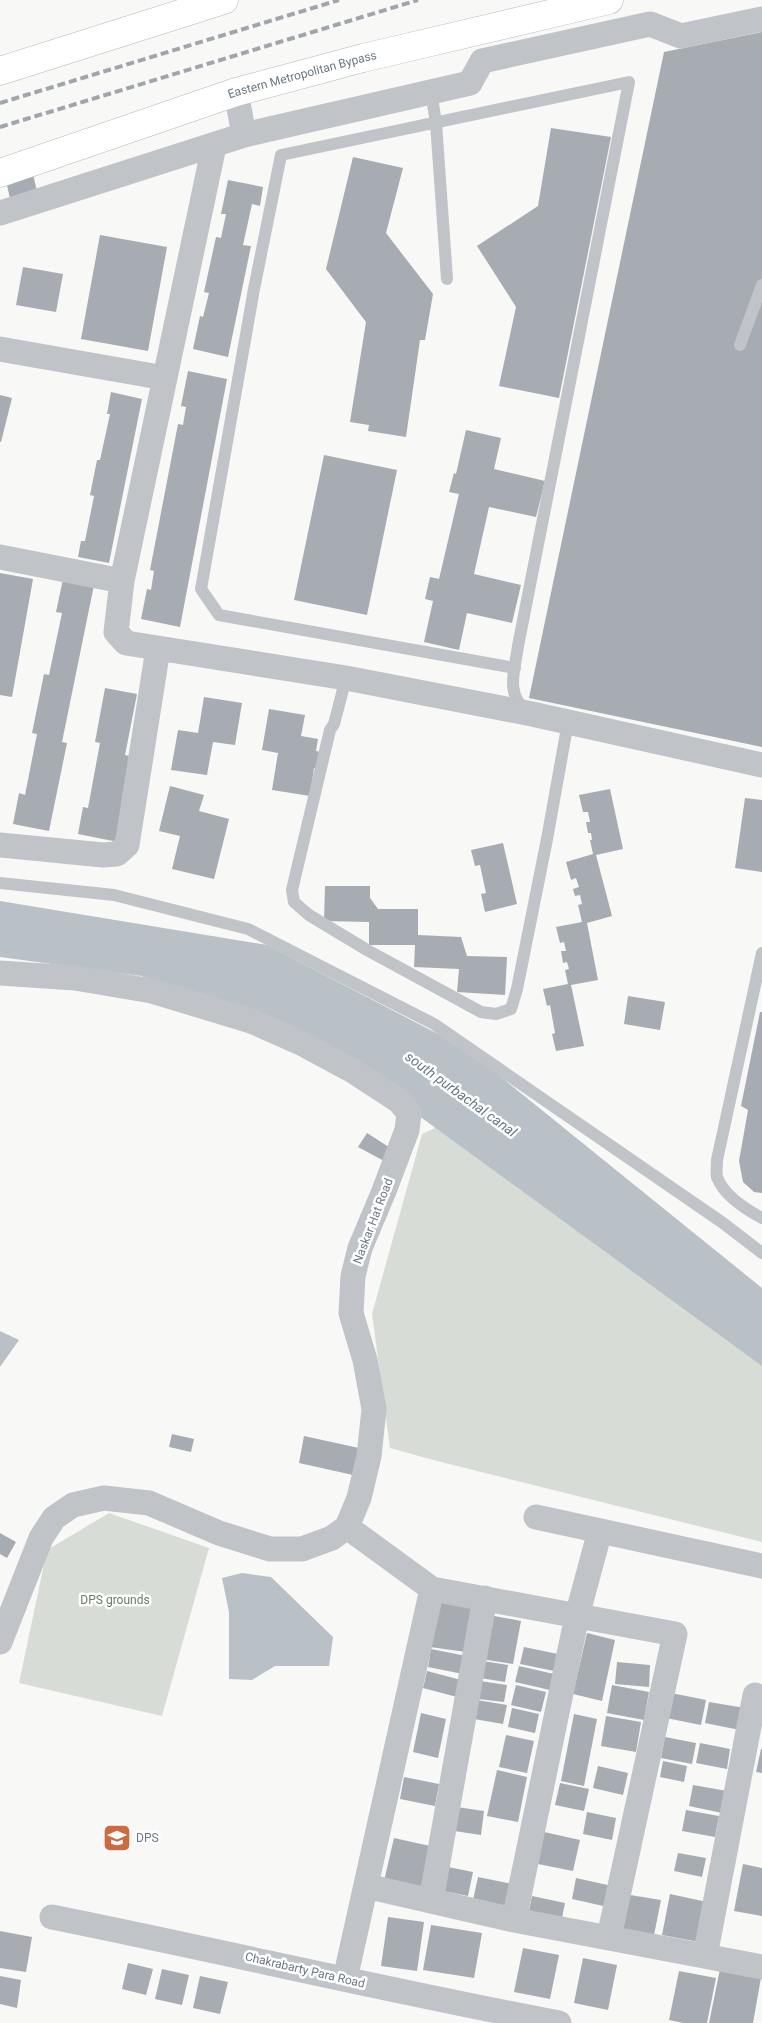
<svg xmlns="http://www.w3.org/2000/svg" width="762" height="2023" font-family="Roboto,sans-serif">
  <rect width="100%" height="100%" fill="#f8f8f6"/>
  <path fill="#d8dcd6" d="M480,1107L762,1323V1542L437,1461L390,1448L372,1314L422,1134Z
    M109,1513L209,1548L162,1716L19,1683L47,1550Z"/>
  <path fill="#b9c1c6" d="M0,901L267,945L465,1048L762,1288V1366L315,1040L141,976L0,957Z
    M0,1331L19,1340L0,1367Z
    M242,1573L271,1577L333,1637L329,1666H275L252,1680L229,1679V1612L222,1578Z"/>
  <path fill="#a6acb2" d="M762,32V747L529,698L664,52Z
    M551,128L611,137L559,398L499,386L516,307L477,246L538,206Z
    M353,157L403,168L386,233L433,294L425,340H420L406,437L368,431L369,425L350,422L366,322L326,269Z
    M33,174L38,196L11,203L6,181Z
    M228,180L263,187L260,206L252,204L243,245L251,246L228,357L193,349L200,316L203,317L209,293L204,292L216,237L221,238L226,214H221Z
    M100,235L167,247L148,351L81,339Z
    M23,267L63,274L56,312L16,305Z
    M188,371L227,379L180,627L141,619L147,589L151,590L154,571L150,570L178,424L183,425L186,407L181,406Z
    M111,392L142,399L109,563L78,557L81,541H85L94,496L90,495L97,460H100L110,414H107Z
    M0,395L12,398L1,442H0Z
    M466,430L501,438L494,469L545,481L536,517L489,507L474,574L521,585L512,623L467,613L459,650L424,642L433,601L425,599L430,577L439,579L459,494L449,492L454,473L456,474Z
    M324,455L397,470L367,615L294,600Z
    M0,573L33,579L12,697L0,695Z
    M63,579L94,585L62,742L67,743L49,831L13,824L19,793L25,795L37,734L32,733L44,674L49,675L62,613L56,612Z
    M105,688L137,694L125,755L135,757L118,842L78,834L83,807L88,808L100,743L95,742Z
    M204,697L242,703L235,745L213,742L207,775L171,770L178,730L198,733Z
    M269,709L305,715L301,736L318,739L316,751L321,752L319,769L314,768L310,796L272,790L278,753L262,750Z
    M170,786L204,795L199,811L229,819L214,879L172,869L180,836L159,831Z
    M610,789L623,849L596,855L612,916L587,923L598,980L571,985L584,1046L556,1051L552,1034L555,1033L550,1005L547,1006L543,989L568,984L565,970L569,969L567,962L563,963L561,951H566L564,942L560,943L556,927L582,922L578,905L582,904L580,895L575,896L573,889L579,887L576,878L571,880L566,862L593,854L590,840H592L591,833H588L586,822H590L588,812H583L579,795Z
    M745,798L762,800V872L735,868Z
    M503,843L517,904L485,912L481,894L486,893L480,865L475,866L471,850Z
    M325,886H370V898L378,909H418V935L461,937L467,956L507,957L505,995L457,992L459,969L414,967L415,945H369V922L324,921Z
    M628,996L665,1002L660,1030L624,1024Z
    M760,1012H762V1193L754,1192L743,1182L739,1161L748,1110L741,1106Z
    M367,1133L392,1149L386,1162L358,1147Z
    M172,1434L194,1439L191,1452L169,1447Z
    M304,1436L359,1448L353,1475L299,1463Z
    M0,1533L16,1542L7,1558L0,1554Z
    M438,1601L473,1607L466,1652L430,1647Z
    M489,1615L521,1621L513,1664L481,1659Z
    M587,1633L615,1640L602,1701L573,1694Z
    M524,1647L558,1654L554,1671L520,1664Z
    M431,1649L466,1656L463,1674L428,1667Z
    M483,1661L508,1665L505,1682L480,1678Z
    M617,1662L650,1665L649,1687L615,1684Z
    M519,1666L554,1674L550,1690L515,1682Z
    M427,1671L461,1680L457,1697L423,1688Z
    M480,1681L507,1685L504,1702L478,1699Z
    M516,1685L546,1692L541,1712L511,1705Z
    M612,1685L649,1692L644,1720L607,1713Z
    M666,1692L706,1700L701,1725L661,1717Z
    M477,1700L507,1705L503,1724L474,1719Z
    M709,1702L745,1708L740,1730L705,1723Z
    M512,1708L539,1714L535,1733L508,1727Z
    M421,1713L446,1719L438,1758L413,1752Z
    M574,1714L597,1719L584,1786L561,1781Z
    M606,1716L641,1722L636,1752L601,1746Z
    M506,1735L534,1741L527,1773L499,1767Z
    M665,1737L696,1743L692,1764L661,1758Z
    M700,1743L730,1749L727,1769L696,1763Z
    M761,1749H762V1773L756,1772Z
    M663,1761L687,1766L684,1782L660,1777Z
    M598,1766L628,1773L623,1795L593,1788Z
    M497,1770L527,1777L518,1822L487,1816Z
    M404,1777L439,1784L435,1806L400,1799Z
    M560,1783L589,1789L584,1811L555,1805Z
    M693,1785L727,1791L722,1813L689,1806Z
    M457,1807L484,1811L481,1835L454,1831Z
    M686,1810L719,1816L715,1837L682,1831Z
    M587,1812L616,1818L612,1840L583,1834Z
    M544,1832L580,1840L573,1871L538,1864Z
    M394,1838L439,1848L430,1891L384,1881Z
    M678,1853L706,1858L702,1877L674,1871Z
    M743,1864L762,1868V1916L734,1911Z
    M443,1866L473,1872L468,1896L438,1890Z
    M478,1877L513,1884L508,1907L473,1900Z
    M576,1878L612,1886L608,1907L572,1899Z
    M670,1894L707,1902L699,1942L662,1935Z
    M630,1895L661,1900L654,1935L623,1930Z
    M532,1896L565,1903L562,1918L529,1911Z
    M388,1917L424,1922L417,1971L381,1966Z
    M431,1925L482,1933L474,1978L423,1970Z
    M0,1931L32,1937L26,1972L0,1968Z
    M523,1948L559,1955L550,1999L514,1992Z
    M583,1958L617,1965L608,2010L574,2003Z
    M128,1963L153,1969L146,1995L122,1989Z
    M721,1964L762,1972L753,2023H709Z
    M162,1969L189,1975L182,2005L155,1999Z
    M679,1971L716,1978L707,2023H683L669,2020Z
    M0,1976L21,1980L17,2008L0,2004Z
    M200,1976L228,1982L220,2014L193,2008Z"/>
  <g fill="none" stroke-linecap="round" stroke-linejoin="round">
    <defs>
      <g id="primary">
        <path d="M0,71L224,0"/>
        <path id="s1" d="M0,173L236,92L363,58L609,0"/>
      </g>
    </defs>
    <use href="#primary" stroke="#b4b7bb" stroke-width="29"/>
    <path stroke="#c0c3c7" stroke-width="12" d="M431,91L436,123L447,279
      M740,345L762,285
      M515,668L219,615L201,589L254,289L281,155L629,82L518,646C515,669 505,694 526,710
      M346,678L334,724L330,730L292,890L294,902L309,915L367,950L481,1012L496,1014L511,1009L517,989L547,839L568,722
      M0,883L114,895L248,929L434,1024L723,1223L762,1253
      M762,953L717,1160C717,1165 716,1172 717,1177C724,1196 745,1209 762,1218"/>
    <path stroke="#c0c3c7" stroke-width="25" d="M236,92L244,135
      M214,146L122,581L116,632L126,643L346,678L532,714L762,765
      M0,213L244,135L470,83L482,61L650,24L681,36L762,19
      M0,349L165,378
      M0,557L122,581
      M0,845L103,855L117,854L127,845L158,649
      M0,973L75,978L152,991L251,1021L301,1043L353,1071L399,1101L409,1113L407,1130L384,1191L360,1248L353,1276L351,1313L365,1360L374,1409L369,1456L359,1498L347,1527L332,1538L302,1549H270L219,1533L149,1503L104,1498L73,1505L54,1518L41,1538L0,1642
      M536,1517L762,1566
      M347,1527L432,1589L675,1634L609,1937
      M366,1886L514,1920L762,1967
      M431,1901L485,1598
      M52,1917C221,1951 389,1991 559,2023
      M514,1920L577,1616L600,1531
      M705,1956L755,1695
      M345,1979L432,1589"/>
    <use href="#primary" stroke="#fff" stroke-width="28"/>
    <path stroke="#a0a5ab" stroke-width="4" stroke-dasharray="8 4" stroke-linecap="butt" d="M0,103L339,0
      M0,127L418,0"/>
  </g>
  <defs>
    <symbol id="school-square" viewBox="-11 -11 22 22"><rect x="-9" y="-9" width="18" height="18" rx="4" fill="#ce6a40" stroke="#fff"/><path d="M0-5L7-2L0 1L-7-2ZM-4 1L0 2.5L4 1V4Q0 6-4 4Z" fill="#fff"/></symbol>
  </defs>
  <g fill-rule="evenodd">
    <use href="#school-square" x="101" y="1822" width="32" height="32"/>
  </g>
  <g text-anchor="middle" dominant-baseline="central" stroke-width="5" stroke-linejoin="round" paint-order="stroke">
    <g font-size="12" fill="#6b7783" stroke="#fff">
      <text stroke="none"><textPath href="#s1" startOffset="318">Eastern Metropolitan Bypass</textPath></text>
      <text transform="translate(373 1221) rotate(-69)">Naskar Hat Road</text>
      <text transform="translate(305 1970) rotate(13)">Chakrabarty Para Road</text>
    </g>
    <g font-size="12" fill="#6b7b69" stroke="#fff">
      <text x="115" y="1600">DPS grounds</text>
    </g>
    <g font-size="12" fill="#6b7783" stroke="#fff" text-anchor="start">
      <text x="136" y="1838">DPS</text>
    </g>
    <g font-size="14" font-style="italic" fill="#67777f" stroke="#fff">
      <text transform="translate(461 1094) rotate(36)">south purbachal canal</text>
    </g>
  </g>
</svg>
